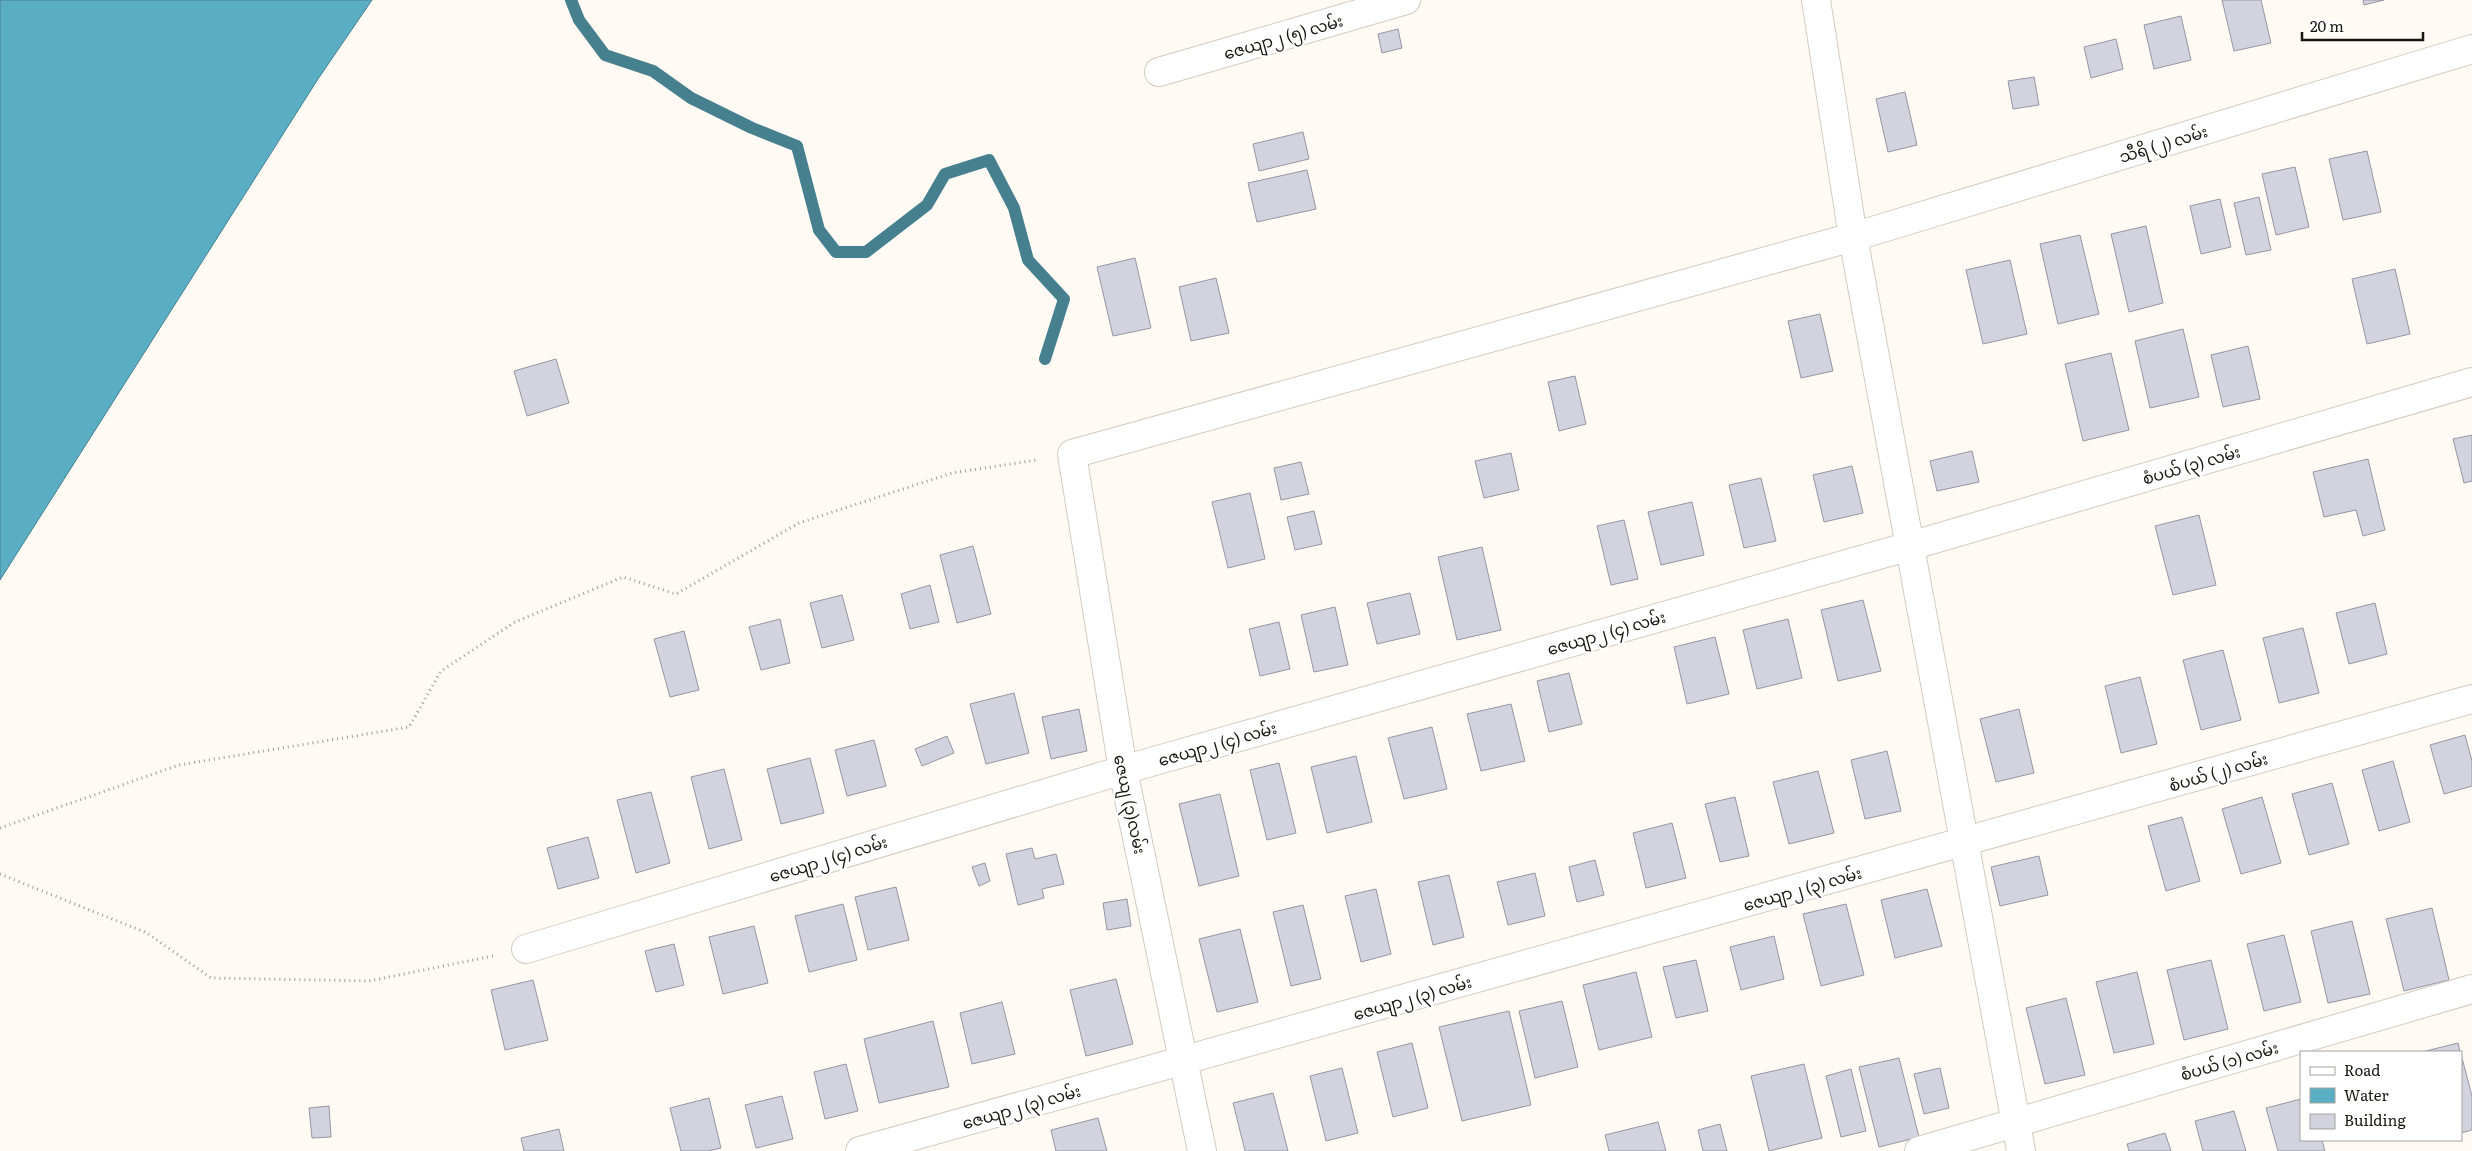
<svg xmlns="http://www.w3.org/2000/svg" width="2472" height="1151" font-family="Literata,'Noto Sans Myanmar',serif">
  <rect width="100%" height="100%" fill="#fffaf4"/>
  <path fill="#5aaec4" stroke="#46808f" d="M0,0H372L318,79L0,580Z"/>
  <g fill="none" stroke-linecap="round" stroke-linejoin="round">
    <path stroke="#46808f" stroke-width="12" d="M571,0L579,20L605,55L653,71L691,98L752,128L797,146L819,230L836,252H866L927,205L945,174L989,160L1014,208L1028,260L1064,299L1045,359"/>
  </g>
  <path fill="#d2d3df" stroke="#9696a2" d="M2222,0H2261L2271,43L2234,51Z
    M2363,0H2384L2364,5Z
    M2181,16L2191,60L2154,69L2144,25Z
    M1398,29L1402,48L1382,53L1378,34Z
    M2116,39L2123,69L2091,78L2084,47Z
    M2034,77L2039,105L2013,109L2008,81Z
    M1905,92L1917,145L1888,152L1876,99Z
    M1303,132L1309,159L1259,171L1253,144Z
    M2367,151L2381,212L2343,220L2329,159Z
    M2295,167L2309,227L2276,235L2262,174Z
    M1307,170L1316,209L1257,222L1248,183Z
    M2259,197L2271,250L2246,255L2234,203Z
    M2220,199L2231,247L2201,254L2190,206Z
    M2146,226L2163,303L2129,312L2111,234Z
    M2080,235L2099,314L2058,324L2040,244Z
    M1135,258L1151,328L1113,336L1097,267Z
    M2010,260L2027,334L1983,344L1966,270Z
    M2395,269L2410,334L2367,344L2352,279Z
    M1216,278L1229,333L1191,341L1179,287Z
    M1820,314L1833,371L1801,378L1788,321Z
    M2183,329L2199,397L2150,408L2135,341Z
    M2248,346L2260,399L2223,407L2211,355Z
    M2111,353L2129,430L2083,441L2065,364Z
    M556,359L569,403L527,416L514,371Z
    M1575,376L1586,424L1559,431L1548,382Z
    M2472,435V481L2464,483L2453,439Z
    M1972,451L1979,482L1937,491L1930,461Z
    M1511,453L1519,490L1484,498L1475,461Z
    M2368,459L2385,530L2363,536L2356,510L2324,517L2313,472Z
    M1301,462L1309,494L1281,500L1274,468Z
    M1852,466L1863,513L1824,522L1813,475Z
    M1761,478L1776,541L1744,548L1729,485Z
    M1250,493L1265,559L1228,568L1212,502Z
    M1692,502L1704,555L1661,565L1648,512Z
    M1314,511L1322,544L1295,550L1287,517Z
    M2199,515L2216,585L2173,595L2155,526Z
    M1624,520L1638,579L1611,585L1597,526Z
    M973,546L991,614L957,623L940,555Z
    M1482,547L1501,630L1457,640L1438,557Z
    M930,585L939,622L910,629L901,594Z
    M1410,593L1420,634L1377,644L1367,603Z
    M842,595L854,640L822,648L810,603Z
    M1863,600L1881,671L1838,681L1821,610Z
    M2375,603L2387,654L2349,664L2336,613Z
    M1335,607L1348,665L1314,672L1301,615Z
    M780,619L790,663L761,670L749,627Z
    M1788,619L1802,678L1757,689L1743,630Z
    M1279,622L1290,669L1260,676L1249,629Z
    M2303,628L2319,693L2279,703L2263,638Z
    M684,631L699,690L670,697L654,639Z
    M1715,637L1729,694L1687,704L1674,647Z
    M2223,650L2241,720L2201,730L2183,660Z
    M1569,673L1582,724L1549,732L1537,681Z
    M2140,677L2157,744L2121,753L2105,686Z
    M1014,693L1029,753L986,764L970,704Z
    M1511,704L1525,761L1481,771L1467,714Z
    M1079,709L1087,751L1051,759L1042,717Z
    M2019,709L2034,773L1996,782L1980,719Z
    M1432,727L1447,789L1404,799L1388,738Z
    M2465,735L2472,761V786L2444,794L2430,745Z
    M947,736L954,753L922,766L915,749Z
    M874,740L886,786L847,796L835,750Z
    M1887,751L1901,811L1865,819L1851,760Z
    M1356,756L1372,822L1327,833L1311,767Z
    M810,758L824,813L781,824L767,769Z
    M2393,761L2410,822L2379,831L2362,770Z
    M1279,763L1296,833L1267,840L1250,770Z
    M724,769L742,840L709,849L691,777Z
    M1818,771L1834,833L1789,844L1773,782Z
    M2332,783L2349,844L2309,855L2292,794Z
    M651,792L670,863L636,873L617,800Z
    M1220,794L1239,876L1199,886L1179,804Z
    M1735,797L1749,856L1720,862L1705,804Z
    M2262,797L2281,863L2241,874L2222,809Z
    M2182,817L2200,881L2166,891L2148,826Z
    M1672,823L1686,878L1646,888L1633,833Z
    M588,837L599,878L558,889L547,848Z
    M1032,848L1035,859L1056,854L1064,884L1042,889L1044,898L1018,905L1006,854Z
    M2039,856L2048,895L2000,906L1991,867Z
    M1595,860L1604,895L1577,902L1569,867Z
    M985,863L990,881L979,886L972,867Z
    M1535,873L1545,916L1508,925L1497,882Z
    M1449,875L1464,937L1433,945L1418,882Z
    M896,887L909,940L868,950L855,897Z
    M1376,889L1391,954L1361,962L1345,896Z
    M1927,889L1942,946L1895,958L1881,900Z
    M1127,899L1131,926L1107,930L1103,903Z
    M843,904L857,960L809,972L795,916Z
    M1846,904L1864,975L1821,986L1803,914Z
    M1303,905L1321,979L1291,986L1273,912Z
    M2432,908L2449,980L2404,991L2386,919Z
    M2352,921L2370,994L2328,1003L2311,931Z
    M754,926L768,983L723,994L709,937Z
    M1240,929L1258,1002L1217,1012L1199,939Z
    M2284,935L2301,1002L2264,1011L2247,944Z
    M1774,936L1784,979L1741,990L1730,947Z
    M674,944L684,985L656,992L645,951Z
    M1696,960L1708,1011L1676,1018L1663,967Z
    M2211,960L2228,1029L2184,1040L2167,970Z
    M1636,972L1652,1037L1599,1050L1583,985Z
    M2137,972L2154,1044L2114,1053L2096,982Z
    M1116,979L1133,1044L1086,1056L1070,990Z
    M533,980L548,1040L505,1050L491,990Z
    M2066,998L2085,1075L2045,1084L2026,1008Z
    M1562,1001L1578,1067L1535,1078L1519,1011Z
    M1002,1002L1015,1054L972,1064L960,1013Z
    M1509,1011L1531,1105L1462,1121L1439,1027Z
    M933,1021L949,1087L879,1103L864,1039Z
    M1412,1043L1428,1108L1393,1117L1377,1052Z
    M2458,1043L2460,1052H2422Z
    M2461,1054L2472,1096V1130L2461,1133Z
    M1899,1058L1919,1137L1879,1147L1859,1067Z
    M846,1064L858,1111L825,1119L814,1072Z
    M1804,1064L1822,1138L1769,1151L1751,1076Z
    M1342,1068L1358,1133L1326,1141L1310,1076Z
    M1940,1068L1949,1108L1924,1114L1914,1074Z
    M1851,1069L1866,1131L1841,1137L1826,1076Z
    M1273,1093L1288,1151H1245L1233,1103Z
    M782,1096L793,1139L756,1148L745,1105Z
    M709,1098L721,1148L708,1151H681L670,1108Z
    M2301,1099V1140H2322L2325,1151H2278L2266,1108Z
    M329,1106L331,1137L312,1138L309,1108Z
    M2234,1111L2246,1151H2203L2195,1121Z
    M1098,1118L1107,1151H1056L1051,1130Z
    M1658,1122L1666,1151H1609L1605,1135Z
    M1720,1124L1727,1151H1703L1698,1130Z
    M559,1129L564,1151H524L521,1138Z
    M2165,1133L2171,1151H2129L2127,1144Z"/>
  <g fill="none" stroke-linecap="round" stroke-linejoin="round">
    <defs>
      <path id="minor" d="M1816,0L1853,237L2021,1151
        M1159,72L1406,0
        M526,949L1123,770L1910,546L2472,382
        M860,1151L2472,699
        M1202,1151L1123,770L1072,454L1853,237L2472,49
        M1919,1151L2472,989"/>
    </defs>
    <use href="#minor" stroke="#d3cbc1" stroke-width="30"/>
    <path stroke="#9f9b96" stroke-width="3" stroke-dasharray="1 4" stroke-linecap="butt" d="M0,828L179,765L409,727L441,671L515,622L623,577L676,594L799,523L952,473L1037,460
      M0,874L147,933L211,978L369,981L493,956"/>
    <use href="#minor" stroke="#fff" stroke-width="28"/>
  </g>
  <g text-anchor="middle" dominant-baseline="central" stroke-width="5" stroke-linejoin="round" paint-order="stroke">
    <g font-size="16" fill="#181612" stroke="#fff">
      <text transform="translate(1283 36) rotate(-16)">ဇေယျာ၂ (၅) လမ်း</text>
      <text transform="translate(2163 143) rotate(-17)">သီရိ (၂) လမ်း</text>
      <text transform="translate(2191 464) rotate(-16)">စံပယ် (၃) လမ်း</text>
      <text transform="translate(1606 632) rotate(-16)">ဇေယျာ၂ (၄) လမ်း</text>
      <text transform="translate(1217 743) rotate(-16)">ဇေယျာ၂ (၄) လမ်း</text>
      <text transform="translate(2218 771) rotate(-16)">စံပယ် (၂) လမ်း</text>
      <text transform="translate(1131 804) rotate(78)">ဇေယျ (၃)လမ်း</text>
      <text transform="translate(828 858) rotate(-17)">ဇေယျာ၂ (၄) လမ်း</text>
      <text transform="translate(1802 888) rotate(-16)">ဇေယျာ၂ (၃) လမ်း</text>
      <text transform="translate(1412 997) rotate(-16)">ဇေယျာ၂ (၃) လမ်း</text>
      <text transform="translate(2229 1060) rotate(-16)">စံပယ် (၁) လမ်း</text>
      <text transform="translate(1021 1106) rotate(-16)">ဇေယျာ၂ (၃) လမ်း</text>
    </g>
  </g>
  <rect x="2300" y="1051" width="162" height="90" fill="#ffffff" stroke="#a3a2a0"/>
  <rect x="2310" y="1067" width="25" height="8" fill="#ffffff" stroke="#a3a2a0"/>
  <text x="2344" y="1076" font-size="15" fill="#181612">Road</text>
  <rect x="2310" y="1088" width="25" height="15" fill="#5aaec4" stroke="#a3a2a0"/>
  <text x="2344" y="1101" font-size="15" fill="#181612">Water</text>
  <rect x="2310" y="1114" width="25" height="15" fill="#d2d3df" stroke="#a3a2a0"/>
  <text x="2344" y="1126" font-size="15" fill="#181612">Building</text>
  <path d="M2302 32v8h121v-8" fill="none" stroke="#181612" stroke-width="2.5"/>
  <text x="2310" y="32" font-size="15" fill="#181612" stroke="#ffffff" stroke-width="4" paint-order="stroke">20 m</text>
</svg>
